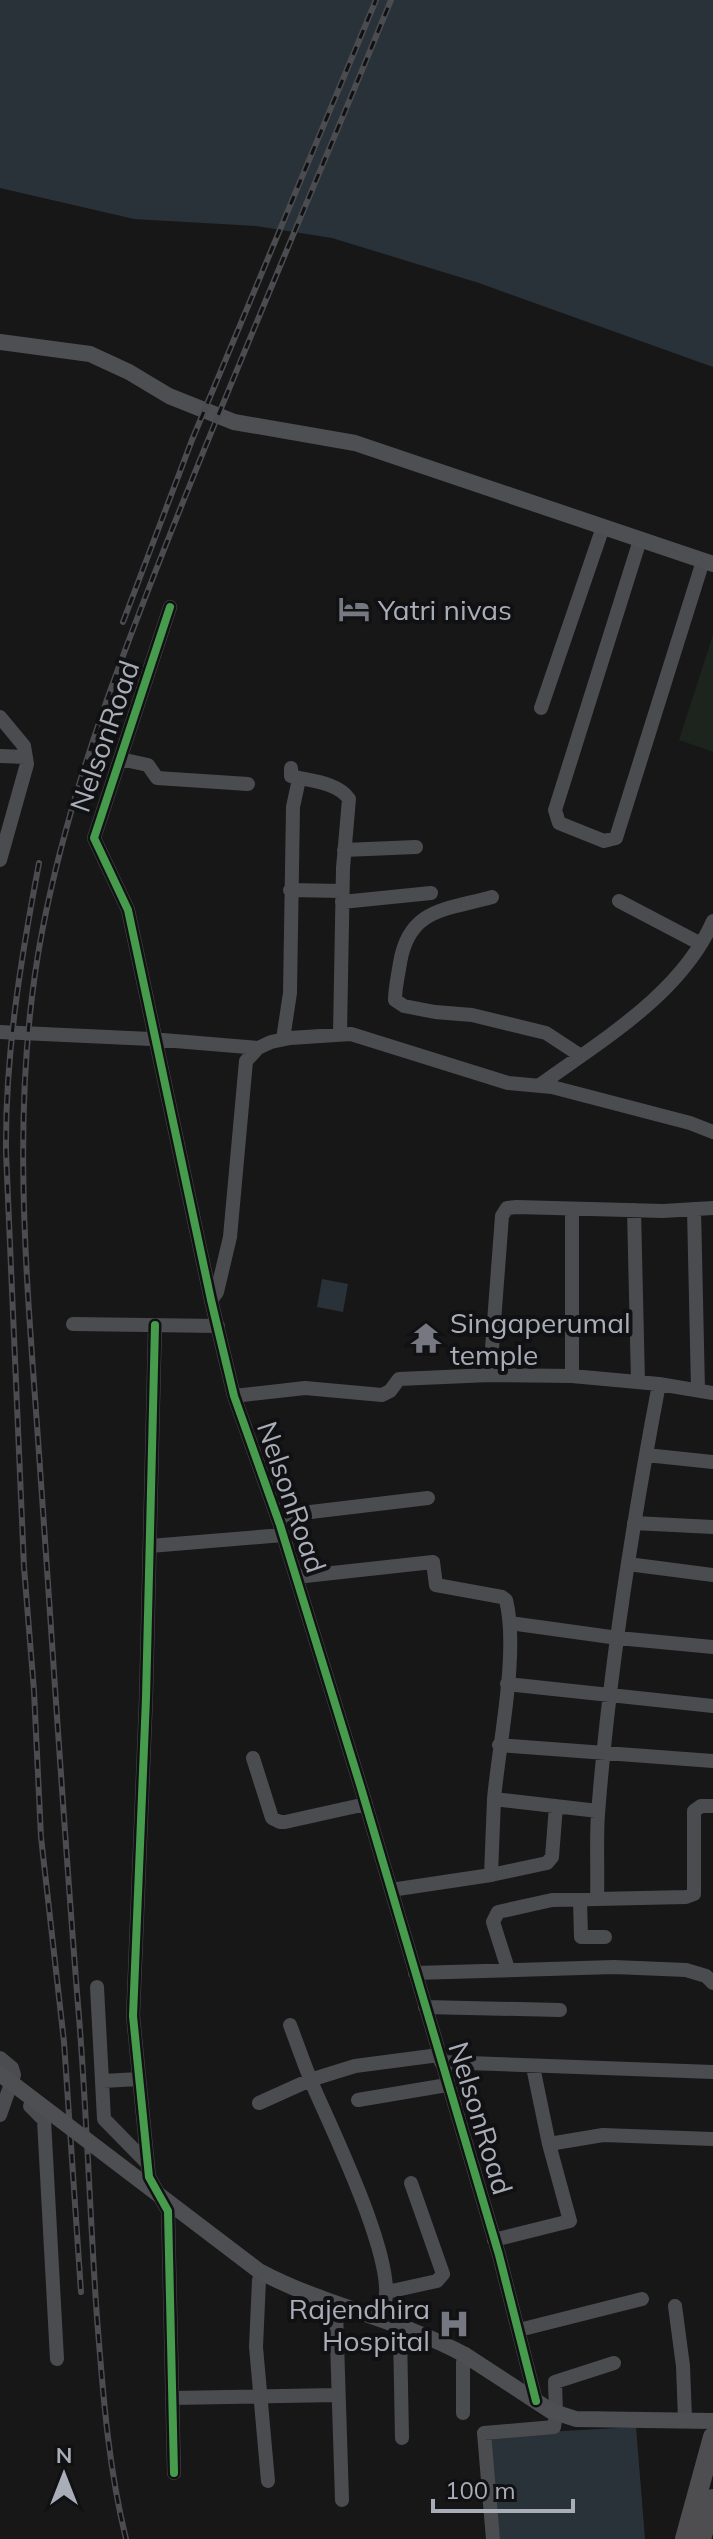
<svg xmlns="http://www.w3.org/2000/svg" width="713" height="2539" font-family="Mulish,sans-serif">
  <rect width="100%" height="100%" fill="#171717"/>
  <path fill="#1d241e" d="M713,635V752L679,740Z"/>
  <path fill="#2a3239" d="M0,0H713V367L479,283L332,238L256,226L134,219L0,188Z
    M322,1279L348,1284L343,1312L317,1307Z
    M636,2427L645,2539H500L488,2435Z"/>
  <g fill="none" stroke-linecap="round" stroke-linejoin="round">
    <path stroke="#4b4c50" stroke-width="14" d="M640,540L555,810L559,823L604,841L616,838L703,561
      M170,607L94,838L128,910L211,1300L234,1396L280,1525L361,1788L499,2255L536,2401
      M541,708L603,527
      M0,717L24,746L27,764L0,860
      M0,756L26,757
      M120,759L148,765L157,778L248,784
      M291,768V776C309,781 338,782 349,799L343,868L340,1034
      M344,850L416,847
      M290,890L342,891
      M492,897C446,910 409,908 400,963C398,976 395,988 395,1000L404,1006L435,1012L472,1015L546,1033L581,1056
      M619,901L701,944
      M342,902L431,893
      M0,1032L151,1039L258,1048
      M283,1039L290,993L293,807L299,779
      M540,1085C602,1040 681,994 713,921
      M694,1209L698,1390
      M634,1210L638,1382
      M211,1300L217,1292L230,1237L246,1061L258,1048L271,1042L290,1038L351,1034L508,1083L552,1087L690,1123L713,1132
      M73,1324L218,1326
      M155,1325L146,1698L133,2016L149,2177L168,2211L174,2473
      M572,1376V1209
      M659,1384L572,1376L490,1375L502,1216L507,1208L517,1207L663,1211L713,1208
      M234,1396L305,1388L382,1395L390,1391L399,1379L490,1375
      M646,1455L713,1462
      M277,1516L428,1498
      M634,1523L713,1527
      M150,1546L283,1535
      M628,1564L713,1575
      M296,1577L433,1562L436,1585L502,1597L506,1600C519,1652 499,1743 494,1799L598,1811
      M510,1623L618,1638L713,1647
      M507,1684L713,1706
      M499,1745L713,1761
      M253,1758L272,1818L280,1822H285L366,1804
      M491,1875L494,1799
      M391,1890L491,1875L547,1863L552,1857L556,1806
      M597,1899C598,1871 596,1842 598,1814C609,1670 632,1526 659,1384L713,1393
      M580,1900L581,1937H605
      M508,1969L493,1922L498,1912L552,1900L686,1897L694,1894V1811L701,1806H713
      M415,1973L614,1967L686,1970L706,1976L713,1983
      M97,1987L104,2119L147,2163
      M425,2007L560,2010
      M290,2025C298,2046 305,2067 314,2088C333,2132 395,2259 385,2302
      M0,2058L12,2068L14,2075L0,2115
      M441,2062L713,2072
      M103,2081L139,2079
      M358,2100L447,2085
      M259,2103L310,2080L355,2066L439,2055
      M30,2106L44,2120L57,2359
      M549,2144L603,2135L713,2139
      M494,2240L570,2221L549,2144L533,2067
      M259,2280L256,2347L268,2481
      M387,2292L437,2281L443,2274L411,2183
      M675,2306L683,2366L685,2419
      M336,2310L342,2500
      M519,2330L642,2299
      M400,2333L402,2438
      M172,2398L337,2395
      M463,2413V2362
      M493,2539L484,2433L554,2427L556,2414L555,2382L614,2363"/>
    <path stroke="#4d4f52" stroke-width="16" d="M0,342L90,354L129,372L169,396L234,422L355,443L713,564
      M465,2355L551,2411L576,2419L713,2421"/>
    <path stroke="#4e4e51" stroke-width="20" d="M685,2539L713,2437
      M701,2539L713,2499"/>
    <defs>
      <path id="rail" d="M123,622L192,440L376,0
        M39,863C21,958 5,1054 6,1152L24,1567L34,1691L41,1837L64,2042L81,2292
        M126,2539C108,2466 103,2393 97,2318C90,2218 87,2117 79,2017C64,1834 53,1651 40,1468C28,1289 8,1110 42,932C71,781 128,639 185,497C252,330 323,166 391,0"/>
    </defs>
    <use href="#rail" stroke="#4b4c4f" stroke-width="6"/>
    <use href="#rail" stroke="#111113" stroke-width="3" stroke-dasharray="9" stroke-linecap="butt"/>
    <path stroke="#4d4f52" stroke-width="16" d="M0,2074L259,2271C324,2306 399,2319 465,2355"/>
    <defs>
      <path id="cycleway" d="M170,607L94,838L128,910L211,1300L234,1396L280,1525L361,1788L499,2255L536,2401
        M155,1325L146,1698L133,2016L149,2177L168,2211L174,2473"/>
    </defs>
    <use href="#cycleway" stroke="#111113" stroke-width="13"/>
    <use href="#cycleway" stroke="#469c4c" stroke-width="8"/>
  </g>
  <defs>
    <symbol id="hotel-bare" viewBox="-9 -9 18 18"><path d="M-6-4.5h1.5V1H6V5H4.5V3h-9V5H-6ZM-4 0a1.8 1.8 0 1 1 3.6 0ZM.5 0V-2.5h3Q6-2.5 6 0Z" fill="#757880" stroke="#111113" stroke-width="2.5" paint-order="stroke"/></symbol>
    <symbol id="temple-bare" viewBox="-9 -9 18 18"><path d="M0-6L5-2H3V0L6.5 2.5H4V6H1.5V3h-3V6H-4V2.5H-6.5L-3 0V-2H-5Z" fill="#757880" stroke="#111113" stroke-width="2.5" paint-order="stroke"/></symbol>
    <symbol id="hospital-bare" viewBox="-9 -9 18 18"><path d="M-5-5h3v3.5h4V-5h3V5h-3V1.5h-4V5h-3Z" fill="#757880" stroke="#111113" stroke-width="2.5" paint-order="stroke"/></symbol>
  </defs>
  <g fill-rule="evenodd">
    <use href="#hotel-bare" x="332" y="587" width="44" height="44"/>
    <use href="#temple-bare" x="404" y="1316" width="44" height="44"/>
    <use href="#hospital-bare" x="432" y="2302" width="44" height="44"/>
  </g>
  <g text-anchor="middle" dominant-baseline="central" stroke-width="8" stroke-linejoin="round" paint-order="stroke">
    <g font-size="28" fill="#a8adb8" stroke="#111113" text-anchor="start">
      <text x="378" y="609">Yatri nivas</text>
      <text x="450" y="1322">Singaperumal<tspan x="450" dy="32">temple</tspan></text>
      <text x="430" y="2308" text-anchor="end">Rajendhira<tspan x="430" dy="32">Hospital</tspan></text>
    </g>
    <g font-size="28" fill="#a8adb8" stroke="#111113">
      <text transform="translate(104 736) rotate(-71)">NelsonRoad</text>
      <text transform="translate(292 1497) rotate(71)">NelsonRoad</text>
      <text transform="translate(481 2118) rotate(73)">NelsonRoad</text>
    </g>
  </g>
  <g transform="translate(64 2475)" stroke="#111113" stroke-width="6" paint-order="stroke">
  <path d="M0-6L14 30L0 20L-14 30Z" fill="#a8adb8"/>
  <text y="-12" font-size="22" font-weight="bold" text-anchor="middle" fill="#a8adb8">N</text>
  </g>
  <path d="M433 2499v12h140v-12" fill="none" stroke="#a8adb8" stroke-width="4"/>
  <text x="445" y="2499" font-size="24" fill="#a8adb8" stroke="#111113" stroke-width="6" paint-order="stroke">100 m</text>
</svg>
